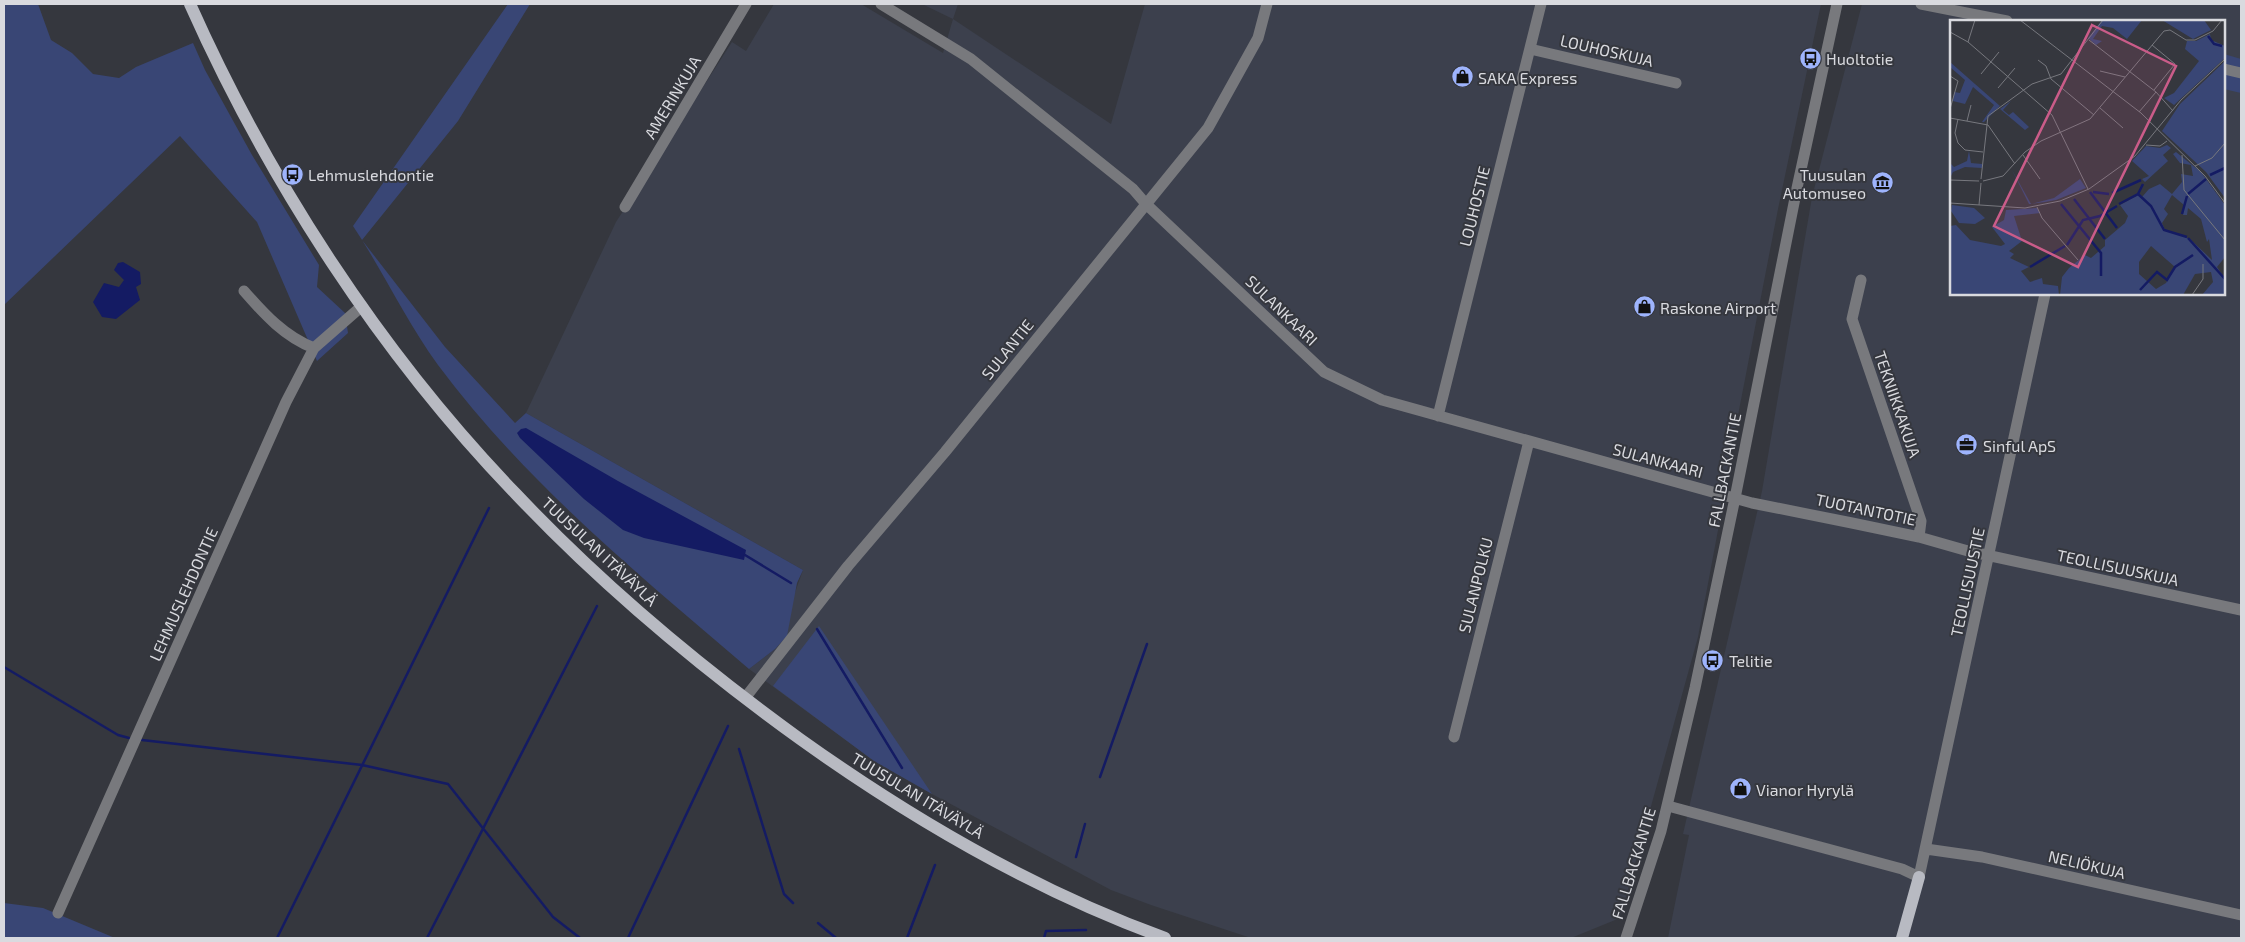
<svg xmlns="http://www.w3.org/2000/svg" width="2245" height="942" font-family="'Exo 2',sans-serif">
  <rect width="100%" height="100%" fill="#35373e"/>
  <path fill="#3c404d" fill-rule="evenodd" d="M774,4H861L943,53L953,19L922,4H958L953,19L1111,124L1145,4H1821L1778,209L1727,472L1721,514L1698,637L1620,918L1571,938H1251L1151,905L1111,890L932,794L874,761L749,669L775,649L803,570L526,413L616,222L732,42L746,51Z
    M1862,4H2241V938H1668L1689,835L1683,834L1762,491L1812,197ZM1951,21H2224V294H1951Z"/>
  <path fill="#394675" d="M4,4H38L51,40L72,53L93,74L119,78L136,67L193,43L205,70L252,155L319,265L317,287L345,313L348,333L317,361L257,222L180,136L4,305Z
    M508,4H530L458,121L362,240L445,347L515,423L526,413L803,570L797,583L787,636L775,649L749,669C639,575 525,482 438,365C406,321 383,271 353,226Z
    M2224,54L2241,59V93L2224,89Z
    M819,626L932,794L874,761L773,686Z
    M4,903L43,908L115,938H4Z"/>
  <path fill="#141b63" d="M123,262L140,272L141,284L136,287L140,300L116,319L102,317L93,302L104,283L119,287L124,280L114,270L118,263Z
    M526,428L618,481L746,550L744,560L644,538L623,530L584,499L520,438L517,433L521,429Z"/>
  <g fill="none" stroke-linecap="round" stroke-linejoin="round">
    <path stroke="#141b63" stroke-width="2.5" d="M745,555L791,583
      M817,629L902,768
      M4,667L118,735L129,738
      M142,740L362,765L448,784L553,917L580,938
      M739,749L784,894L793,903
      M1100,777L1147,644
      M1076,857L1085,824
      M818,923L836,938
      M277,938L489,508
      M427,938L597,606
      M628,938L728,726
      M907,938L935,865
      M1044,938L1046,931L1086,930"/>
    <path stroke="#78797d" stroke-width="11" d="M881,4L971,59L1133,189L1146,204L1324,372L1382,400L1752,503L1852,523L1919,537L1968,551L2241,610
      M1921,4L2007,21
      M1530,49L1676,83
      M2224,69L2241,73
      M625,207L746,4
      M1861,280L1852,319L1921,521L1919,537
      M244,291C264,314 285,337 314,348
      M1438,416L1541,4
      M745,698L848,566L945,452L1208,128L1258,38L1267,4
      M1454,737L1529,441
      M1668,806L1902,869L1919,877L2045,294
      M1926,849L1982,857L2241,915
      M58,913L286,402L314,348L362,306
      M1626,938L1661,831L1695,688L1735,498L1797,188L1837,4"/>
    <path stroke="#b8bac2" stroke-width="12" d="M190,4C269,181 381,354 516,494C602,585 699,666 800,739C912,819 1036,891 1165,938
      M1902,938L1919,877"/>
  </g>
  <defs>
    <symbol id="bus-disc" viewBox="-11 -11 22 22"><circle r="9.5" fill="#9eb4fd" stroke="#35373e"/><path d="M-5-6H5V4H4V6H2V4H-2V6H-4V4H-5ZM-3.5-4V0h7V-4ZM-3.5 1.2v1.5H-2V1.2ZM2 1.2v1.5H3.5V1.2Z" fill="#111"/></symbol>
    <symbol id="shop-disc" viewBox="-11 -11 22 22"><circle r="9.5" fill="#9eb4fd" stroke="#35373e"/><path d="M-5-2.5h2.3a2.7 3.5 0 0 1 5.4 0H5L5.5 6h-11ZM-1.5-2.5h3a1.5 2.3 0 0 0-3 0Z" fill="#111"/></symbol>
    <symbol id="museum-disc" viewBox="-11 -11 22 22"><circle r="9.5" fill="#9eb4fd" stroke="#35373e"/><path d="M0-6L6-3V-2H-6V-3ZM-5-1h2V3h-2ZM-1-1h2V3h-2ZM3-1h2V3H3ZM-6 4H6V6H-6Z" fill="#111"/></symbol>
    <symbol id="office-disc" viewBox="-11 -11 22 22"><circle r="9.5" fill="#9eb4fd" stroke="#35373e"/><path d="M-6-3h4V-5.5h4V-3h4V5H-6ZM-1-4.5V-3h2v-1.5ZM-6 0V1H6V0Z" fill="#111"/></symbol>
  </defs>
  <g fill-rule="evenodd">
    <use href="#bus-disc" x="1798" y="46" width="25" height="25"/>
    <use href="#shop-disc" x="1450" y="64" width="25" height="25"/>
    <use href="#bus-disc" x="280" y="162" width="25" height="25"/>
    <use href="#museum-disc" x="1870" y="170" width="25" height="25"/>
    <use href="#shop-disc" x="1632" y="294" width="25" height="25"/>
    <use href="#office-disc" x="1954" y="432" width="25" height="25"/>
    <use href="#bus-disc" x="1700" y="648" width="25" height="25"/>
    <use href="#shop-disc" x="1728" y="776" width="25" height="25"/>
  </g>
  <g text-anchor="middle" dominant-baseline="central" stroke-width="4" stroke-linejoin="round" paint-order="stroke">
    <g font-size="16" fill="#d9dadf" stroke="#35373e">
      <text transform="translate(1607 50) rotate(13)">LOUHOSKUJA</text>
      <text transform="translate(672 97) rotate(-59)">AMERINKUJA</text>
      <text transform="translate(1474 206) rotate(-76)">LOUHOSTIE</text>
      <text transform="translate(1282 310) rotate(44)">SULANKAARI</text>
      <text transform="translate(1007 349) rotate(-51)">SULANTIE</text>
      <text transform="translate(1898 404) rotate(71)">TEKNIIKKAKUJA</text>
      <text transform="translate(1658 460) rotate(15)">SULANKAARI</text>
      <text transform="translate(1724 470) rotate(-79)">FALLBACKANTIE</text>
      <text transform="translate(1866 509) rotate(12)">TUOTANTOTIE</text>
      <text transform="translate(600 551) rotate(43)">TUUSULAN ITÄVÄYLÄ</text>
      <text transform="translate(2118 567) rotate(12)">TEOLLISUUSKUJA</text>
      <text transform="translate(1967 582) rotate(-78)">TEOLLISUUSTIE</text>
      <text transform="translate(1475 585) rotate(-76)">SULANPOLKU</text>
      <text transform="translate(183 594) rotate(-66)">LEHMUSLEHDONTIE</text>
      <text transform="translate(918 795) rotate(31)">TUUSULAN ITÄVÄYLÄ</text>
      <text transform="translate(1633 863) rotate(-73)">FALLBACKANTIE</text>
      <text transform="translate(2087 864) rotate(13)">NELIÖKUJA</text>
    </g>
    <g font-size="16" fill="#d9dadf" stroke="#35373e" text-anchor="start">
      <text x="1826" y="58">Huoltotie</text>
      <text x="1478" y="77">SAKA Express</text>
      <text x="308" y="174">Lehmuslehdontie</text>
      <text x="1866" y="174" text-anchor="end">Tuusulan<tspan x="1866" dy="18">Automuseo</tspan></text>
      <text x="1660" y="307">Raskone Airport</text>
      <text x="1983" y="445">Sinful ApS</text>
      <text x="1729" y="660">Telitie</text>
      <text x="1756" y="789">Vianor Hyrylä</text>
    </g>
  </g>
  <g transform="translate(1950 20)">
    <rect width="275" height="275" fill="#35373e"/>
    <path d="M152,0H192L177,19L163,8L152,6L143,19L152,21L146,25L138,18ZM212,0H254L261,10L243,19ZM260,14L261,20L275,26V38L224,85L214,78L224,73L249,41L235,29L237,21H246ZM275,41V178L256,152L212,111L230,84ZM0,42L50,86L34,102H32L44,85L23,67L15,84L3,81L4,72L10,73L15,60L0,47ZM61,81L53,90L59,95L63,92L79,107L75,110L50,89ZM217,125L221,128L213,135L218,141L195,162L192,159L199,156L182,141L196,126L210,128ZM19,131L21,143L32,144V148L15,147L3,152L0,158V143L4,147L17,141ZM226,132L251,152L275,185V237L267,247L275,259V275H252L263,262L261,252L245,254L233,275H110L112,257L119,248L135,235L141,238L155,226V220L175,203L178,196L170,185L188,175L192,177L199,169L210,164L222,174L232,162L231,154L243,156L241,145L230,143L223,134ZM222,175L234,185L233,195H237L238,188L251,199L257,222L259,219L262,240L240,219L215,210L212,203L218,194L214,189ZM201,226L225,247L216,263L206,269L189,254V242ZM62,150L81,184L104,178L130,159L136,168L106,180L95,182L79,184ZM2,185L24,188L35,198L25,204L9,203L1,191ZM87,188L90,193L64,196L72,221L59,231L64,234L60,238L79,247L71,251L80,262L92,258L93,264L108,266L109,275H0V206L6,205L20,220L51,226L55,224L42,207L54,200L56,190Z" fill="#394675" fill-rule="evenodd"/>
    <path fill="none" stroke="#141b63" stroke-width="2.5" d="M258,16L264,24L272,26M260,155L275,148M140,172L167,208M143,172L159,174M162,173L191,160M188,174L201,186L214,210L237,217M238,174L256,159M124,179L155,219M111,184L151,233V256M169,184L188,174L193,164M232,194L237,176M238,218L275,259M117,225L133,200L150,196L167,186M80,247L115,226M190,270L207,252L217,260L225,247L243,235"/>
    <path fill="none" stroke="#77787e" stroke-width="1" d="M70,0L191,93L255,156L275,183M0,12L18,22L102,95L138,169M139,20L206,72L189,92M18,22L25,0M202,25L225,44L204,70M88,40L96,46L101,59L144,95M150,51L175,57M31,54L49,32M0,56L8,61L0,89M48,68L65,48M206,72L223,91M150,88L173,108M0,98L38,105L65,144M8,99L5,113L8,123L15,130L33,132M17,101L21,85M196,125L210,126L217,121M73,135L90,159M232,135L234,170L275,220M245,146L262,138L275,123M31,159L38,96L82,64L111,54L153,0M0,160L29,161M33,161L53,156L75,132L91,121L140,99L214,11L220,10L236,20H245L263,11L272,0M0,183L75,188L110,181L139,169L185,136L231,80L275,39M29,185L31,163M87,187L92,198L128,240M242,275L253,259V244"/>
    <path fill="#ca5c89" fill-opacity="0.15" stroke="#ca5c89" stroke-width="2.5" d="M142,5L226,46L128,247L44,206Z"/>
    <rect width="275" height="275" fill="none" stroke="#d9dadf" stroke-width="2.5"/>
  </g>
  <rect width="2245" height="942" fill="none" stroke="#d9dadf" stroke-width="10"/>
</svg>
